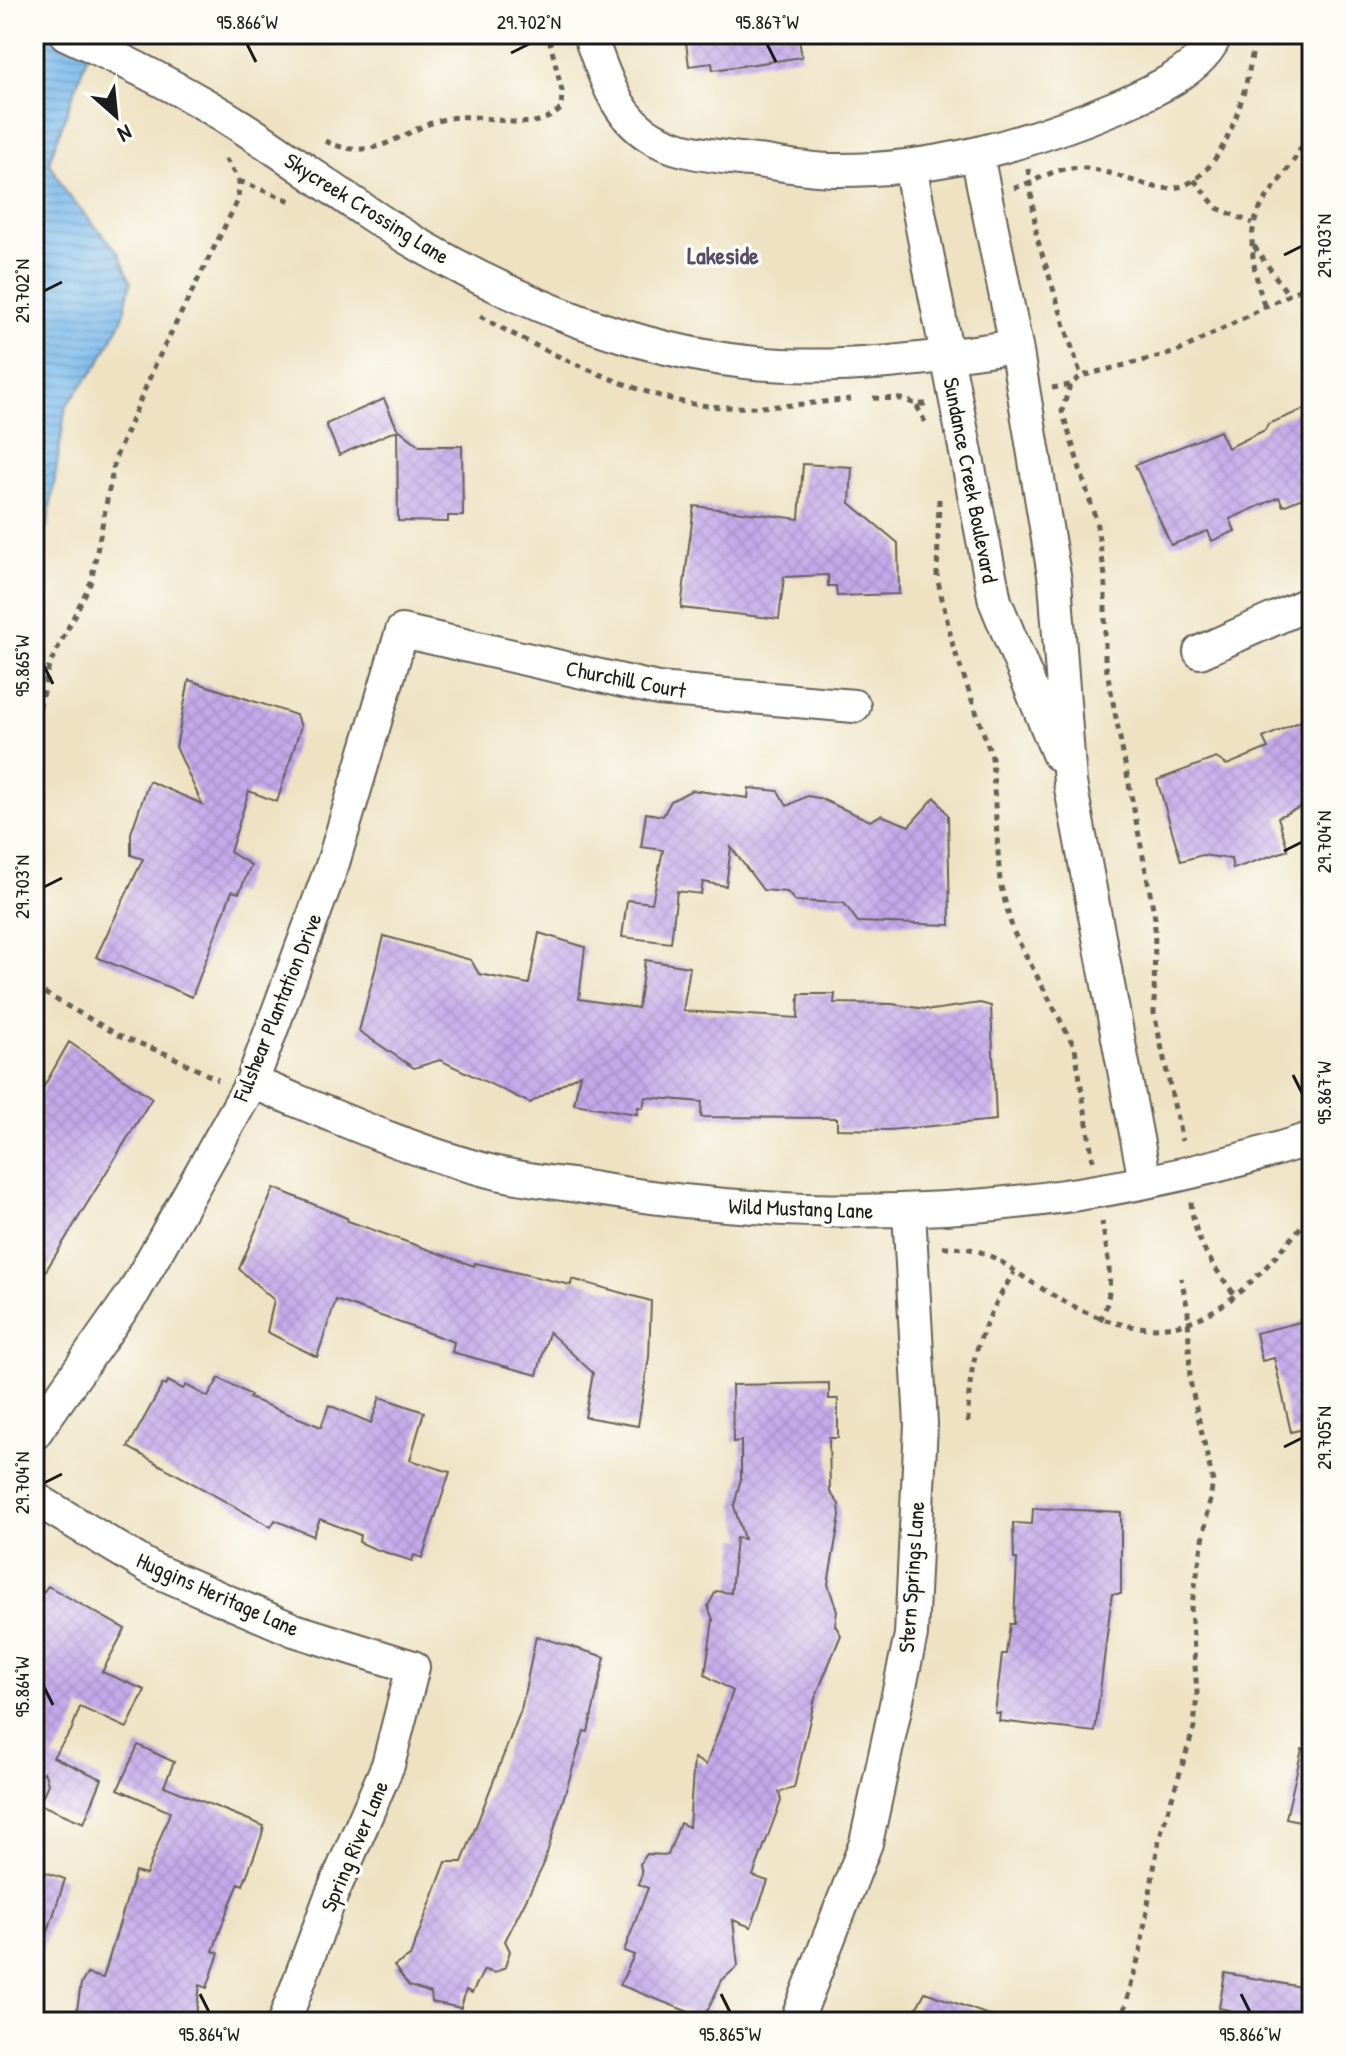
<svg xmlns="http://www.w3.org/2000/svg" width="1346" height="2056" font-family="'Patrick Hand',sans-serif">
  <defs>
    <pattern id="water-rules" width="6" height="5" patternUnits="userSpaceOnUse" patternTransform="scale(2)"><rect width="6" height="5" fill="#77b8eb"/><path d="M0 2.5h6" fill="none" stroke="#6195be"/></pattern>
    <pattern id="building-cross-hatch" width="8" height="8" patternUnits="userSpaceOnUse" patternTransform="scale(2)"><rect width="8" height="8" fill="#c4a9ea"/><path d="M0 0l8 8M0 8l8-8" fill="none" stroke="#a891c8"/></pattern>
  </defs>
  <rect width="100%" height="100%" fill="#fdfcf7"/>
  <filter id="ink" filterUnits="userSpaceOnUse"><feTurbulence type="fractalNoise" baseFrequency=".0125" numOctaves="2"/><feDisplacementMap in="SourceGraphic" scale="16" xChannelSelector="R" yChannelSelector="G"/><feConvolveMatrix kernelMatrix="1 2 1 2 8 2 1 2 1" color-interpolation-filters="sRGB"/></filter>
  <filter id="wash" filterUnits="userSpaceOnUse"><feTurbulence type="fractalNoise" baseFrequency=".006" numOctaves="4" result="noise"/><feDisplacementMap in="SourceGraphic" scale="32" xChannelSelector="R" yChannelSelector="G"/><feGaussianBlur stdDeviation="1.8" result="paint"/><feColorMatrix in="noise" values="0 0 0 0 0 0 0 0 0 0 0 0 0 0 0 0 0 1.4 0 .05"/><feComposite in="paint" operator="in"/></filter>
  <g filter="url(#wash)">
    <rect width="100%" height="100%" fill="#eee2c2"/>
    <path fill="url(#water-rules)" stroke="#4a6a84" stroke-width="2" d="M34,34H95L49,162L67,194L119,253L131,282L123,318L98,365L66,406L48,524L34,554Z"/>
    <g id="blocks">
      <path fill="url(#building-cross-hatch)" d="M685,34H798L802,57L713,70L712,63L689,66Z
        M384,399L397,428L420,446H462L463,516H448V522L398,521L397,430L339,455L326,424Z
        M1312,406V494L1283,506L1279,497L1230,519L1235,531L1212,541L1208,531L1171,545L1135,465L1220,431L1228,448L1265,430L1268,424Z
        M803,464L852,467L850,503L898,543L899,594L837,596L836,586H828V575L784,577L779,619L681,608L694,506L799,519Z
        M189,680L296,715L301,726L277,802L249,791L230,852L251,865L239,893L232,891L192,997L96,957L143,859L131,855V833L149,781L202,804L176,747Z
        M1312,716V802L1278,817L1288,850L1233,869L1231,859L1202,855L1181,861L1157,780L1216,758L1227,765L1268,748L1263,738Z
        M749,788L778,791L787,806L807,796L819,798L870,821L881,815L909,826L935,797L948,815L950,925L858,922L844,903L795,901L787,892L763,890L731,847L726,886L703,882L701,894L677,891L671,943L622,937L627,900L652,903L663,850L641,847L646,813L663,816L671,801L692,790L748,798Z
        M539,933L585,947L579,999L638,1008L645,960L690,967L683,1011L798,1018L799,994H835L834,1003L892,1004L932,1010L980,1003L991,1006L996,1120L889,1130L837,1129V1118L701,1117L702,1102L645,1097L643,1108L638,1107L637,1114L574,1104L580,1074L530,1103L440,1060L414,1068L359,1031L384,936L471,960L479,974L529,984Z
        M69,1042L152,1098L34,1290V1104Z
        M274,1188L347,1218L348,1221L474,1266L475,1263L571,1285L572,1279L651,1301L649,1357L638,1426L585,1417L593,1373L549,1332L537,1375L452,1352L454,1342L336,1300L317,1357L267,1332L274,1300L239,1269Z
        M1312,1319V1427L1291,1432L1274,1358L1262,1361L1256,1333Z
        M219,1378L251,1395L249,1398L321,1427L329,1405L371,1423L380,1397L424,1412L410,1460L450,1472L422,1558L414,1555L412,1561L375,1549L359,1542L360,1535L320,1519L313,1536L275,1520L271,1527L128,1447L163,1384L166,1386L168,1381L183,1389L186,1385L208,1397Z
        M829,1383V1399H838V1438H829L830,1492L839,1504L840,1516L828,1584L837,1611L835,1625L841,1635L815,1698L794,1788L779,1792L781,1801L753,1876L768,1881L751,1927L733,1920L738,1966L722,1980L704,2018L620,1985L634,1955L624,1951L648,1888L638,1884L642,1874L640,1864L647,1854L668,1855L680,1823L689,1827L694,1758L706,1765L733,1691L705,1675L713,1620L708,1606L716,1591L731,1593L736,1538L744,1539L734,1506L741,1478V1441L733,1442L732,1385Z
        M1033,1508L1121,1512V1594H1112L1095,1732L999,1721L1000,1713H995L1002,1654H1006L1010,1624H1014L1017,1559H1014L1013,1523L1032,1524Z
        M48,1586L125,1629L102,1672L145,1690L127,1728L80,1707L71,1731L53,1757L102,1779L84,1823L39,1804L48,1784L44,1771L34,1785V1604Z
        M536,1636L605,1657L588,1732L584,1731L543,1866L505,1941L510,1951L505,1967L495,1973L484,1970L472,1993L466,1990L461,2008L432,2002L431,1993L409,1986L394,1966L410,1956L446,1862H462L521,1710Z
        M138,1745L174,1762L164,1786L264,1826L261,1838L243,1885L239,1883L226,1914L213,1951L219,1953L207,1988L200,1985L195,2022H75L81,1984L87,1974L103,1978L135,1872L146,1875L170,1812L118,1789Z
        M1302,1749L1312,1750V1824L1286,1818Z
        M34,1868L65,1879L39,1959H34Z
        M1225,1973L1312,1989V2022H1228L1230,2010L1219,2008Z
        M925,1992L1000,2019L999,2022H909Z"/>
    </g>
  </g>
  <g filter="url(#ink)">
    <use href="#blocks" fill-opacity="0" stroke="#666156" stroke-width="2"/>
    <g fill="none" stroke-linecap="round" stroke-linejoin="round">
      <defs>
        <path id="minor" d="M66,34C127,62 186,91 242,127C303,166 361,212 423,247C520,303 634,350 746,362C836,372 927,359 1016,346
          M589,34C604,73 615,118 655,139C683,154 718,156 749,160C777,163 806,170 834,170C933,171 1025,145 1116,107C1149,93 1203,70 1216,34
          M977,155L1016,346L1055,581L1070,783L1145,1181
          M910,166L995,601L1058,754
          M1200,652L1312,602
          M252,1082C330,1114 408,1150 489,1171C524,1180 561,1183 597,1189C840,1229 1078,1215 1312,1138
          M34,1434L134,1292L252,1082L333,863L402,631L658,689L854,706
          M34,1498L152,1569L294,1630L413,1667L388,1765L329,1901L284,2022
          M796,2022L866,1843L911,1635L921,1424L909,1211"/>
      </defs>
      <use href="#minor" stroke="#666156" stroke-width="36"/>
      <path stroke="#666156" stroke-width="5" stroke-dasharray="6 6" stroke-linecap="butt" d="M325,141C383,168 406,120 460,117C497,114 529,136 561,109L562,91L548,34
        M1028,169L1037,238L1081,376
        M1194,180L1217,208L1252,223
        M239,181L291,201
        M1014,188C1033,183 1051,170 1071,168C1096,164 1134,184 1161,188C1225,196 1250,80 1255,34
        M1254,246L1287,293
        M1264,305C1230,195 1276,210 1312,125
        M480,316C533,347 650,402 709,406C755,410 805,404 851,399
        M1070,385L1062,411L1096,520L1105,576V661L1155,918L1154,1013L1182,1141
        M1052,388L1070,385L1081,376L1177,352L1312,283
        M873,398L902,399L916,404
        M925,422L916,404H926
        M939,499L937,577L953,646L992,757L1000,883L1013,931L1075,1048L1093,1161
        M34,731L49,666L91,582L115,459L156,363L238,200L239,181L223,155
        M34,987L118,1035L169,1055L218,1080
        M1191,1202C1194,1241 1212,1264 1234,1294
        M943,1247C991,1246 1002,1265 1041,1288C1169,1368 1227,1320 1312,1213
        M1100,1320C1117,1292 1107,1253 1102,1222
        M968,1422C968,1358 982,1325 1014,1272
        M1121,2022L1140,1952L1159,1839L1194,1728L1197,1693L1191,1609L1213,1482L1190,1381L1188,1310L1181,1278"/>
      <use href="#minor" stroke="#fff" stroke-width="32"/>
    </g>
  </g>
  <path fill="none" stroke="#1c1c1c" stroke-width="3" d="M247,44L256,62M767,44L776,62M511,53L529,44M1284,255L1302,246M44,291L62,282M44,666L53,684M1284,851L1302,842M44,887L62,878M1293,1075L1302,1093M1284,1447L1302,1438M44,1483L62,1474M44,1687L53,1705M200,1994L209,2012M721,1994L730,2012M1241,1994L1250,2012"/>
  <g text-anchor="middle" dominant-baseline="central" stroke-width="7" stroke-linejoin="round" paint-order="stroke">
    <g font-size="22" fill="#1c1c1c" stroke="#fdfcf7">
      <text transform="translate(367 208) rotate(32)">Skycreek Crossing Lane</text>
      <text transform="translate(971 480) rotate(79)">Sundance Creek Boulevard</text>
      <text transform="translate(626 679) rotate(11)">Churchill Court</text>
      <text transform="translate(277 1007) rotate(-68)">Fulshear Plantation Drive</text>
      <text transform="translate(801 1208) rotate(2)">Wild Mustang Lane</text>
      <text transform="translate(911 1577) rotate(-86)">Stern Springs Lane</text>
      <text transform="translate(218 1594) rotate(24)">Huggins Heritage Lane</text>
      <text transform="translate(354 1846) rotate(-67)">Spring River Lane</text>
    </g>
    <g font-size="24" font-weight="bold" fill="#574d64" stroke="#fdfcf7">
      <text x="723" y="255">Lakeside</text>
    </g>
  </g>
  <rect width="1346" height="2056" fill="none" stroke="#fdfcf7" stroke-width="88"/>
  <g transform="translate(116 116) rotate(153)" stroke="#fdfcf7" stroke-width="6" paint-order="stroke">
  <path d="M0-6L14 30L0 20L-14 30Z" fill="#1c1c1c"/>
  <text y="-12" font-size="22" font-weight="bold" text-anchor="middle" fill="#1c1c1c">N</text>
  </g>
  <rect x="44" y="44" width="1258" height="1968" fill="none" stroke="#1c1c1c" stroke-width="3"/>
  <g font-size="20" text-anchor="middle" fill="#1c1c1c">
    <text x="247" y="29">95.866°W</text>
    <text x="529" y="29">29.702°N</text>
    <text x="767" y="29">95.867°W</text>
    <text transform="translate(1324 246) rotate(-90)" y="7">29.703°N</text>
    <text transform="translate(22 291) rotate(-90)" y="7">29.702°N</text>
    <text transform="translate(22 666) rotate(-90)" y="7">95.865°W</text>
    <text transform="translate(1324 842) rotate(-90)" y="7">29.704°N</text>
    <text transform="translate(22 887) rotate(-90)" y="7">29.703°N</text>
    <text transform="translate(1324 1093) rotate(-90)" y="7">95.867°W</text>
    <text transform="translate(1324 1438) rotate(-90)" y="7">29.705°N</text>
    <text transform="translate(22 1483) rotate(-90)" y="7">29.704°N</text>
    <text transform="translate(22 1687) rotate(-90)" y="7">95.864°W</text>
    <text x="209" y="2041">95.864°W</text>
    <text x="730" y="2041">95.865°W</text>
    <text x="1250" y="2041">95.866°W</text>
  </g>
</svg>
